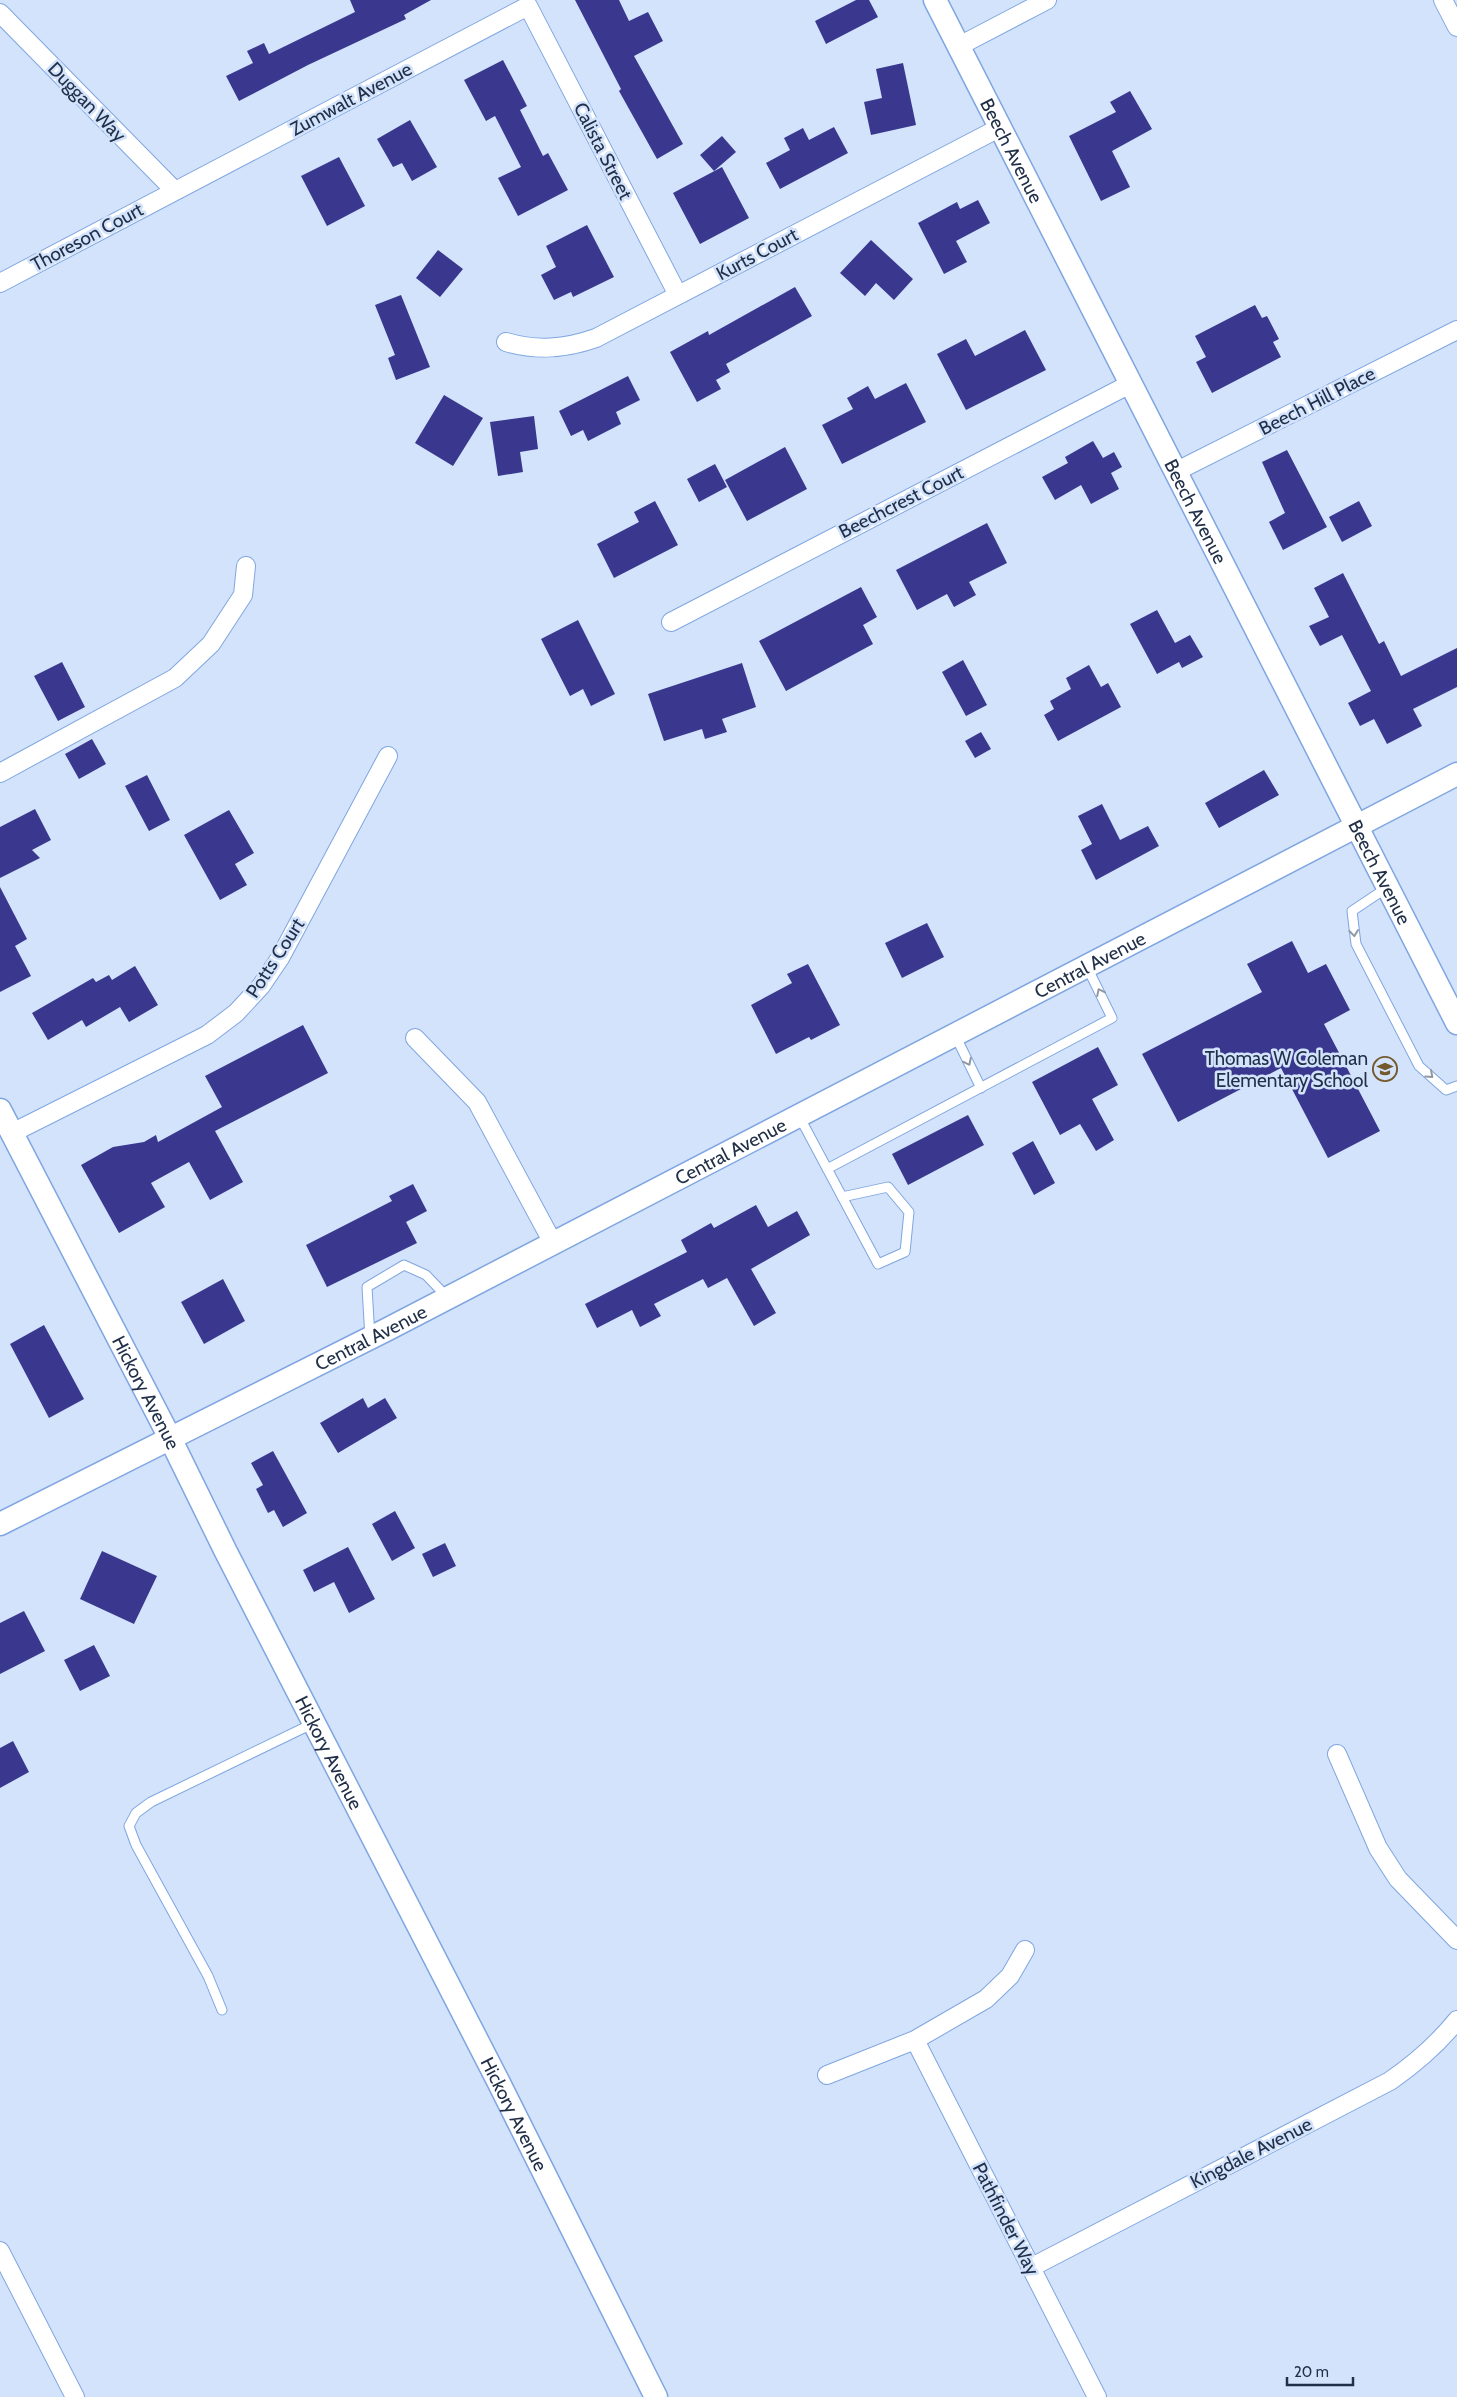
<svg xmlns="http://www.w3.org/2000/svg" width="1457" height="2397" font-family="Cabin,sans-serif">
  <rect width="100%" height="100%" fill="#d3e3fc"/>
  <path fill="#39388e" d="M350,0H431L404,15L406,19L308,65L239,101L226,76L253,63L247,51L264,43L269,54L355,12Z
    M575,0H619L629,21L648,12L663,41L634,56L683,144L657,159L619,91L621,89Z
    M856,0H869L878,17L826,44L815,21Z
    M503,60L527,106L520,110L543,156L548,153L568,190L518,216L498,178L521,167L495,116L486,121L464,80Z
    M903,63L916,125L871,135L864,102L882,98L876,69Z
    M1130,91L1152,129L1112,151L1130,187L1101,201L1069,136L1116,112L1110,102Z
    M410,120L437,167L412,181L402,163L393,167L377,139Z
    M834,127L848,153L780,189L766,163L790,150L784,138L803,128L809,140Z
    M722,136L736,152L714,171L700,155Z
    M339,157L365,206L327,226L301,176Z
    M722,167L749,218L700,244L673,193Z
    M978,200L990,223L956,241L967,262L944,274L918,223L957,202L960,209Z
    M587,225L614,277L573,297L571,292L554,300L541,275L556,267L546,246Z
    M871,240L913,279L894,300L876,283L865,296L840,273Z
    M438,250L463,269L440,297L416,278Z
    M795,287L812,316L726,364L730,372L716,380L721,389L697,402L670,352L708,331L709,335Z
    M401,295L430,367L396,380L388,358L395,355L375,305Z
    M1255,305L1262,318L1267,316L1279,339L1273,342L1281,357L1212,393L1196,362L1206,357L1195,336Z
    M1025,330L1046,370L966,410L937,354L966,339L975,356Z
    M628,376L640,400L616,412L621,424L588,441L583,430L571,436L559,411Z
    M906,383L926,422L842,464L822,425L853,409L847,398L868,386L875,399Z
    M444,395L483,418L453,466L415,443Z
    M534,416L538,449L520,452L523,472L498,476L490,422Z
    M1093,441L1103,458L1114,452L1122,467L1111,473L1119,489L1091,504L1081,485L1055,500L1042,477L1068,463L1065,457Z
    M785,447L807,489L747,521L725,480Z
    M1287,450L1327,527L1283,550L1269,522L1285,513L1262,462Z
    M715,464L727,487L699,502L687,479Z
    M655,501L678,545L614,578L597,544L639,522L634,512Z
    M1359,501L1372,526L1342,542L1329,517Z
    M987,523L1007,563L969,582L976,595L954,607L947,594L917,610L896,570Z
    M1343,573L1379,644L1384,641L1401,676L1457,648V687L1413,709L1422,726L1387,744L1374,719L1360,726L1348,703L1371,691L1342,635L1320,646L1309,626L1329,617L1314,588Z
    M861,587L877,617L863,625L873,644L786,691L759,641Z
    M1157,610L1175,643L1190,635L1203,657L1182,668L1179,662L1157,674L1130,624Z
    M578,620L615,694L591,706L583,689L570,696L541,639Z
    M963,660L987,705L966,716L942,672Z
    M62,662L85,707L58,721L34,676Z
    M742,663L756,707L722,719L727,732L705,739L702,729L664,741L648,694Z
    M1089,665L1101,687L1108,683L1121,707L1058,741L1044,715L1054,709L1050,701L1071,689L1066,678Z
    M981,732L991,749L975,758L965,741Z
    M92,739L106,764L79,779L65,754Z
    M1264,770L1279,795L1219,828L1205,803Z
    M147,775L170,820L149,831L125,786Z
    M1102,804L1120,840L1148,826L1159,846L1096,880L1081,850L1092,844L1078,816Z
    M35,809L51,840L32,850L40,858L0,878V827Z
    M229,810L254,853L235,864L247,885L220,900L184,835Z
    M0,887L27,939L15,946L31,976L0,992Z
    M927,923L944,957L902,978L885,943Z
    M1292,941L1308,973L1326,964L1350,1010L1324,1024L1380,1131L1328,1158L1281,1068L1178,1122L1142,1054L1262,992L1247,964Z
    M808,964L840,1025L811,1040L809,1037L776,1054L751,1005L792,983L787,974Z
    M135,966L158,1005L129,1022L120,1007L86,1027L82,1020L48,1040L32,1013L93,978L96,982L109,975L112,980Z
    M303,1025L328,1073L215,1131L243,1182L210,1200L189,1162L151,1183L165,1207L119,1233L81,1165L113,1147L144,1142L156,1135L158,1142L222,1107L205,1076Z
    M1098,1047L1118,1085L1092,1099L1114,1140L1096,1151L1080,1124L1060,1135L1032,1082Z
    M968,1115L984,1145L908,1185L892,1154Z
    M1033,1141L1055,1183L1034,1195L1012,1153Z
    M413,1184L427,1211L406,1222L417,1243L327,1287L306,1245L392,1201L389,1196Z
    M756,1205L768,1227L797,1211L810,1235L751,1269L776,1313L754,1326L727,1278L708,1288L703,1279L654,1304L661,1316L640,1327L632,1310L597,1328L585,1304L687,1252L681,1240L711,1223L714,1228Z
    M223,1279L245,1321L204,1344L181,1302Z
    M44,1325L84,1399L49,1418L10,1344Z
    M363,1398L368,1408L385,1398L397,1418L338,1453L320,1423Z
    M273,1451L307,1513L283,1527L274,1510L268,1513L256,1489L263,1485L251,1463Z
    M395,1511L415,1548L392,1561L372,1524Z
    M445,1543L456,1566L433,1577L422,1554Z
    M348,1547L375,1599L349,1613L334,1582L314,1592L303,1570Z
    M102,1551L157,1576L134,1624L80,1599Z
    M24,1611L45,1651L0,1674V1623Z
    M94,1645L110,1676L80,1691L64,1660Z
    M13,1741L29,1772L0,1788V1748Z"/>
  <g fill="none" stroke-linecap="round" stroke-linejoin="round">
    <defs>
      <path id="service" d="M1388,887L1352,911L1356,944L1419,1066L1446,1090L1457,1086
        M955,1035L981,1088
        M799,1116L878,1264L905,1252L909,1212L888,1187L842,1197
        M827,1169L1112,1018L1087,967
        M370,1338L367,1287L404,1265L426,1275L448,1298
        M222,2010L208,1976L136,1845L129,1826L136,1813L151,1802L314,1723"/>
      <path id="minor" d="M1443,0L1457,27
        M0,13L175,191
        M959,46L1047,0
        M0,283L528,6L678,295
        M506,342C537,351 565,349 596,338L1001,127
        M1177,471L1457,330
        M671,622L1132,383
        M0,773L175,678L211,644L243,595L246,566
        M415,1038L477,1102L553,1243
        M12,1133L207,1035L236,1013L261,986L280,958L388,756
        M1337,1754L1378,1848L1398,1879L1457,1940
        M915,2040L1097,2397
        M827,2075L915,2040L986,1999L1010,1976L1025,1950
        M0,2251L75,2397
        M1030,2268L1390,2081C1416,2063 1437,2045 1457,2020"/>
      <g id="tertiary">
        <path id="s1" d="M935,0L1457,1023"/>
        <path id="s2" d="M0,1110L170,1438L226,1552L498,2081L656,2397"/>
        <path id="s3" d="M0,1524L388,1329L1457,774"/>
      </g>
    </defs>
    <use href="#service" stroke="#7fa6e0" stroke-width="11"/>
    <use href="#minor" stroke="#7fa6e0" stroke-width="20"/>
    <use href="#tertiary" stroke="#7fa6e0" stroke-width="25"/>
    <use href="#service" stroke="#fff" stroke-width="9"/>
    <use href="#minor" stroke="#fff" stroke-width="18"/>
    <use href="#tertiary" stroke="#fff" stroke-width="22"/>
  </g>
  <defs><path id="oneway-chevron" d="M-2-3.5L2.5 0L-2 3.5" fill="none" stroke-width="1.6" stroke-linecap="round" stroke-linejoin="round" transform="scale(1.25)"/></defs>
  <g stroke="#9098a4">
    <use href="#oneway-chevron" transform="translate(1354 933) rotate(83)"/>
    <use href="#oneway-chevron" transform="translate(1100 992) rotate(-116)"/>
    <use href="#oneway-chevron" transform="translate(968 1062) rotate(64)"/>
    <use href="#oneway-chevron" transform="translate(1430 1075) rotate(42)"/>
  </g>
  <defs>
    <symbol id="school-ring" viewBox="-11 -11 22 22"><circle r="9.5" fill="#d3e3fc" stroke="#74592c" stroke-width="1.5"/><path d="M0-5L7-2L0 1L-7-2ZM-4 1L0 2.5L4 1V4Q0 6-4 4Z" fill="#74592c"/></symbol>
  </defs>
  <g fill-rule="evenodd">
    <use href="#school-ring" x="1371" y="1055" width="28" height="28"/>
  </g>
  <g text-anchor="middle" dominant-baseline="central" stroke-width="5" stroke-linejoin="round" paint-order="stroke">
    <g font-size="19" fill="#213048" stroke="#d3e3fc">
      <text transform="translate(351 99) rotate(-28)">Zumwalt Avenue</text>
      <text transform="translate(87 102) rotate(46)">Duggan Way</text>
      <text stroke="none"><textPath href="#s1" startOffset="169">Beech Avenue</textPath></text>
      <text transform="translate(603 151) rotate(63)">Calista Street</text>
      <text transform="translate(87 237) rotate(-28)">Thoreson Court</text>
      <text transform="translate(757 254) rotate(-28)">Kurts Court</text>
      <text transform="translate(1317 401) rotate(-27)">Beech Hill Place</text>
      <text transform="translate(901 502) rotate(-27)">Beechcrest Court</text>
      <text stroke="none"><textPath href="#s1" startOffset="574">Beech Avenue</textPath></text>
      <text stroke="none"><textPath href="#s1" startOffset="979">Beech Avenue</textPath></text>
      <text transform="translate(275 958) rotate(-57)">Potts Court</text>
      <text stroke="none"><textPath href="#s3" startOffset="1225">Central Avenue</textPath></text>
      <text stroke="none"><textPath href="#s3" startOffset="820">Central Avenue</textPath></text>
      <text stroke="none"><textPath href="#s3" startOffset="415">Central Avenue</textPath></text>
      <text stroke="none"><textPath href="#s2" startOffset="318">Hickory Avenue</textPath></text>
      <text stroke="none"><textPath href="#s2" startOffset="722">Hickory Avenue</textPath></text>
      <text stroke="none"><textPath href="#s2" startOffset="1128">Hickory Avenue</textPath></text>
      <text transform="translate(1251 2153) rotate(-27)">Kingdale Avenue</text>
      <text transform="translate(1006 2219) rotate(63)">Pathfinder Way</text>
    </g>
    <g font-size="19" fill="#213048" stroke="#d3e3fc" text-anchor="end">
      <text x="1368" y="1058">Thomas W Coleman<tspan x="1368" dy="22">Elementary School</tspan></text>
    </g>
  </g>
  <path d="M1287 2377v8h66v-8" fill="none" stroke="#213048" stroke-width="2.5"/>
  <text x="1294" y="2377" font-size="15" fill="#213048" stroke="#d3e3fc" stroke-width="4" paint-order="stroke">20 m</text>
</svg>
